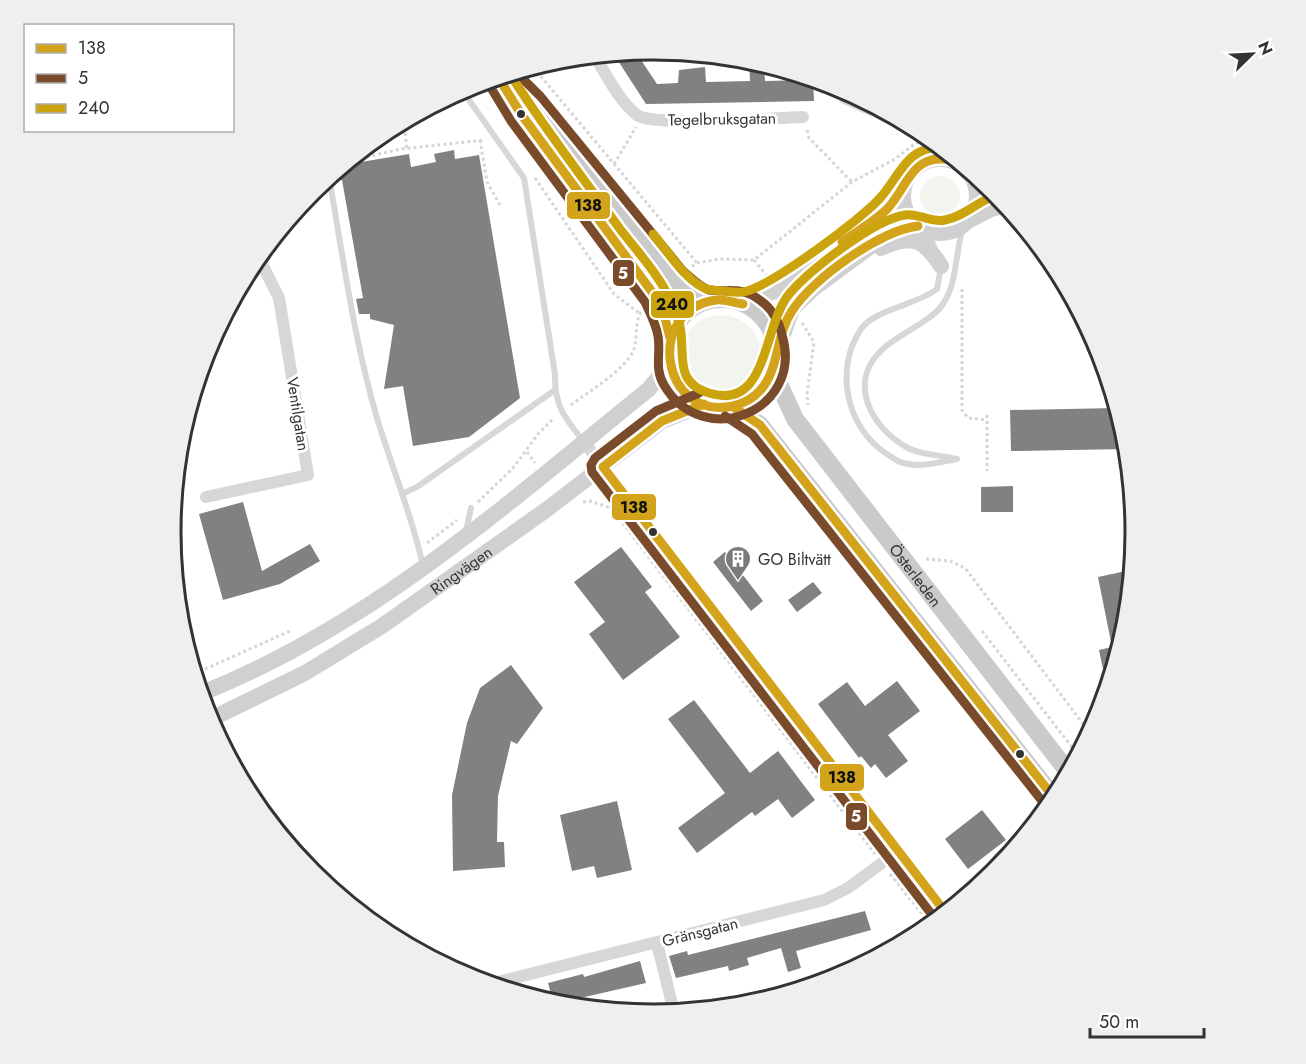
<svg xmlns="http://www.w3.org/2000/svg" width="1306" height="1064" font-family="Jost,sans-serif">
  <rect width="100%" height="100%" fill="#fff"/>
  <path fill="#f1f5ed" d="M920 196a20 20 0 1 1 40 0a20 20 0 1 1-40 0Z
    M681 355a40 40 0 1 1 80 0a40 40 0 1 1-80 0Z"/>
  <path fill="#818181" d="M635,51L657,84L678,83L679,70L705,67L706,82L750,81L749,59L764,64L765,81L813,80L814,101L646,104L613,53Z
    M454,150L455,159L479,155L520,398L469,437L413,446L403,386L384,389L394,325L370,319V314H359L356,299L363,298L342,180H339L337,170L343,165L409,154L411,167L436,162L434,154Z
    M1117,408L1127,449L1011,451L1010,410Z
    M1013,486V512H981V487Z
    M243,502L262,571L310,544L320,561L280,584L223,600L199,514Z
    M621,547L652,587L645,592L680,637L623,680L589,634L605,622L574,582Z
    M725,552L763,601L751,611L713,562Z
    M1126,571L1130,589L1126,626L1107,688L1099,650L1112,647L1098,577Z
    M813,582L822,593L797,612L788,600Z
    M511,665L543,708L517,744L511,741L498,796L497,842H504L505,867L453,871L452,795L467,723L480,688Z
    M897,681L920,711L888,735L908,761L886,778L875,764L871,768L861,756L859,758L818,704L847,682L865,706Z
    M694,700L750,773L778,751L815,800L792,818L778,799L755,816L752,812L697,853L678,828L725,793L668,719Z
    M617,801L632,870L597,878L594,866L572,871L560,815Z
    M982,810L1006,840L968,869L945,839Z
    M865,911L871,930L796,951L801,968L788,972L781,948L747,958L749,965L729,971L728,966L676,978L669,956L687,951L688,955Z
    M640,961L646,983L554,1004L548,983L583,974L584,977Z"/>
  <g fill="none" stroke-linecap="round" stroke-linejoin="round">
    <path stroke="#d6d6d6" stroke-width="3" stroke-dasharray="3 3" stroke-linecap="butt" d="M533,67L697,263
      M807,130L809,138L852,182
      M405,133L407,151
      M480,140L487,182L500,205
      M349,161L401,149L484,140
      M614,164L636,127
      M535,178L614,294L639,313
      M754,260L768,277
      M687,270L697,263L719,259L754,260L852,182L895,159L916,143L930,139
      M962,289V410L968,418L987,420
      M802,323L814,342L807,394L808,405
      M571,405C588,392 627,369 634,349C638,335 634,319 644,308
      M987,415V471
      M527,452L535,463
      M478,502L513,468L538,434L554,418
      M583,502L590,501L611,508L875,854
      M427,543L457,520
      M926,559L950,561L965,568L1090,733
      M982,631L1078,755
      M194,674L290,631
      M890,874L931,925"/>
    <path stroke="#d7d7d7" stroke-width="6" d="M842,88V100L889,121L898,119
      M462,90L524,178L555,374C554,406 565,418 584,442
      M329,177C343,257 354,340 377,418C392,468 412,515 423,566
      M927,230L935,249
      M941,267L937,289C917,305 875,309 861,329C834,369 846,428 887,454C892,457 898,462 903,463C920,468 940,462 957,459C942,455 921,455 908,448C870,427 846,381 884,348C899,334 932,321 943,304C958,282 955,250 964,224
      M211,339L213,337
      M179,443L182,442L180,436
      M402,494L417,487L555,390
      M466,531L471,508"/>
    <path stroke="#d7d7d7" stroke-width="12" d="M594,55C606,74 619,101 637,115C654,127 776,118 803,117
      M929,160L941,147
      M967,169L969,173
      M584,442L946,913
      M206,497L308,475L279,298L258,256
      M657,943L674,1012
      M490,984L824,900L848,888L898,851"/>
    <g stroke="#d0d0d0" stroke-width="16">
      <circle cx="940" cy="196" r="37"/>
      <path d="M968,221L991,209L1006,205"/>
      <path d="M881,248C912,234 923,238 941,266"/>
      <path d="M743,304L777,290L888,207L904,186"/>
      <path d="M776,354L792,309L814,288L890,232L918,226"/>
      <path d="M200,694C371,626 508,503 649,389L669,364"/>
      <path id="s1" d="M209,720L305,673L382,626L546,510L662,421L704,404"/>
    </g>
    <g stroke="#cacaca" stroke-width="18">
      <path d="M498,77L521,114L655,296L664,314L670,338"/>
      <path d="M510,82L532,105L675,280L704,302"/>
      <circle cx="722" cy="353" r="54"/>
      <path id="s2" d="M773,371L795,419L1069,773"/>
      <path d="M732,406L760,425L1055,799"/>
    </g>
    <defs>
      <path id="bus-1" d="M498,77L521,114L655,296L664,314L670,338
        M842,242C857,231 874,222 887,209C905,191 911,157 942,159C955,159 965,167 972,178
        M743,304C735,303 724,299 716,300C644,310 661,421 733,406C750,402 763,391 770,375C779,354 779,330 792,311C812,279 881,230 918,226
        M704,404L662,421L603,467L946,913
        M732,406L760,425L1055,799"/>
      <path id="bus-2" d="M488,83L511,121L645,302C650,313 656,324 658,336C661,353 654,369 664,385C703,452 805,411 782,335C779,322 772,309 761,301C741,285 728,293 709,290C701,288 690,277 683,271L541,97L516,72
        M699,393L656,411L595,458L591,465L592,472L936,920
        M725,416L752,434L1046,806"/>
      <path id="bus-3" d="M510,74C543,127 583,178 620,229C637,251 658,274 670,299C675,310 680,321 681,333C684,358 676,383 709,393C769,412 762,325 790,293C810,270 875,219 905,215C919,213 931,223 945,220C964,217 979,200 997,195
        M653,234C666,249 687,283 707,289C710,290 739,293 743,292C769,288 863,218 881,197C900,175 907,147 941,147"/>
    </defs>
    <use href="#bus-1" stroke="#fff" stroke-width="14"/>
    <use href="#bus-2" stroke="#fff" stroke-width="14"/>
    <use href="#bus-3" stroke="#fff" stroke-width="14"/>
    <use href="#bus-1" stroke="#d3a31b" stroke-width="9"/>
    <use href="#bus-2" stroke="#7a4b2a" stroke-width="9"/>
    <use href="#bus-3" stroke="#cba40d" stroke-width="9"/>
  </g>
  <defs>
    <symbol id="building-pin" viewBox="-11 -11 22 30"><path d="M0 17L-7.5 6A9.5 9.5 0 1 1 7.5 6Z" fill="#7a7a7a" stroke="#fff"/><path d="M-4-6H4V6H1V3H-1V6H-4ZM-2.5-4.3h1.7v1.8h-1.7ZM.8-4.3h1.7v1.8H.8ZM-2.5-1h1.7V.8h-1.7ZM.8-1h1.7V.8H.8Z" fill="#fff"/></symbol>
  </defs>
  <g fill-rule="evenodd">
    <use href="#building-pin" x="723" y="544" width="30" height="40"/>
  </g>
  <g fill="#333" stroke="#fff" stroke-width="2">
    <circle cx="521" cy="114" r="5"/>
    <circle cx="653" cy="532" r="5"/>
    <circle cx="1020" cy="754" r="5"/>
  </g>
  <g text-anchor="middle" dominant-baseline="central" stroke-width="6" stroke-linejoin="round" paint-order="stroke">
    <g font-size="16" fill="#333" stroke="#fff">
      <text transform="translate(722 119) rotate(-1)">Tegelbruksgatan</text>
      <text transform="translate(298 414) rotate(81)">Ventilgatan</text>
      <text stroke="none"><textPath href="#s1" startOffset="294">Ringvägen</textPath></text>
      <text stroke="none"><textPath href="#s2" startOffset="250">Österleden</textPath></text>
      <text transform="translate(700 932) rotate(-14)">Gränsgatan</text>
    </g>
    <g font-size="16" fill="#333" stroke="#fff" text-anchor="start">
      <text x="758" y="559">GO Biltvätt</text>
    </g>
  </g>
  <path d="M0 0H1306V1064H0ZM181 532a472 472 0 1 1 944 0a472 472 0 1 1-944 0Z" fill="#efefef" fill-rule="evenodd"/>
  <path fill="none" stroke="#333" stroke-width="3" d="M181 532a472 472 0 1 1 944 0a472 472 0 1 1-944 0Z"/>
  <g stroke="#fff" stroke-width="2">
    <rect x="566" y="191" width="45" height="29" rx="6" fill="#d3a31b"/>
    <rect x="612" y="259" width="23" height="28" rx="6" fill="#7a4b2a"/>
    <rect x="650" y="290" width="45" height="29" rx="6" fill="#cba40d"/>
    <rect x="611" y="493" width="46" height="28" rx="6" fill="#d3a31b"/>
    <rect x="819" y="763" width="46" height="29" rx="6" fill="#d3a31b"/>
    <rect x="845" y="802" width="23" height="29" rx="6" fill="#7a4b2a"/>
  </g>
  <g font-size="16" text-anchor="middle" font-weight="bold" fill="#fff">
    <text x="623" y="279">5</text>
    <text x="856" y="822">5</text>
  </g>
  <g font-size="16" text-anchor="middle" font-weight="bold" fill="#111">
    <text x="588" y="211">138</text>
    <text x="672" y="310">240</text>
    <text x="634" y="513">138</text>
    <text x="842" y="783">138</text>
  </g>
  <rect x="24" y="24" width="210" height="108" fill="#ffffff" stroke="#adadad" stroke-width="1.5"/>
  <rect x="36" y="44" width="30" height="9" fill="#d3a31b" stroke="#adadad" stroke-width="1.5"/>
  <text x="78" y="54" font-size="18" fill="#333333">138</text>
  <rect x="36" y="74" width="30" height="9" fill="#7a4b2a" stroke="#adadad" stroke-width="1.5"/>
  <text x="78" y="84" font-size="18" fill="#333333">5</text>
  <rect x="36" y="104" width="30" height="9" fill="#cba40d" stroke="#adadad" stroke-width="1.5"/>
  <text x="78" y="114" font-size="18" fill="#333333">240</text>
  <g transform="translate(1252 54) rotate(66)" stroke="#ffffff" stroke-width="4.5" paint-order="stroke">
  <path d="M0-4.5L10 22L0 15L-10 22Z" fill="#333333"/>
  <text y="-9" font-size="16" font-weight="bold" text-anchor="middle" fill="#333333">N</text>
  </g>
  <path d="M1090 1028v9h114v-9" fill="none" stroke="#333333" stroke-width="3"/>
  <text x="1099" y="1028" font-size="18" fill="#333333" stroke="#ffffff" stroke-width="4.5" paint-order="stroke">50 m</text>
</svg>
